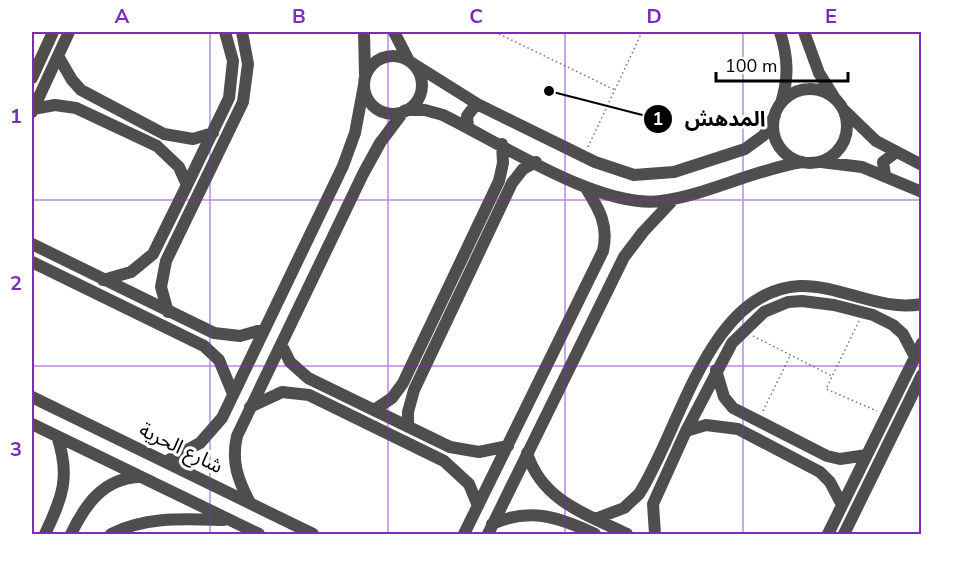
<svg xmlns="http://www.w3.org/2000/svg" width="953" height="566" font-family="'Nunito Sans','Noto Sans Arabic',sans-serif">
  <rect width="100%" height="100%" fill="#fff"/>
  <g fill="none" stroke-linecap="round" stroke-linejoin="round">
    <path stroke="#707070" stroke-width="1.5" stroke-dasharray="1.5 3" stroke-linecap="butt" d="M495,32L615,90
      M588,147L642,32
      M859,321L826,389L877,411
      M753,336L832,376
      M763,411L790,356"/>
    <path stroke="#4e4e4e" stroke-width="12" d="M364,32L365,75
      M394,32L409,61
      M780,32C788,57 789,78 781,103
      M804,32L819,73L834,97
      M58,56L72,80L81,90L164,134L193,139L213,133
      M364 85a29 29 0 1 1 58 0a29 29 0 1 1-58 0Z
      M412,63L479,105L595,162L634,175L674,172L745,149L764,135L775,115
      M32,78L53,32
      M773 126a37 37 0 1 1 74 0a37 37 0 1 1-74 0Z
      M33,109L55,105L76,108L157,146L179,167L187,185
      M406,110H425L443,115C500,143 599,209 661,201C707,195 753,170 802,162
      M845,111L876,141L922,165
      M32,112L69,32
      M468,127L467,116L474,107L479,105
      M821,162L862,167L922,192
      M885,175L883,162L895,153
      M32,244L214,333L240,336L265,329
      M32,262L204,346L219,360L233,394
      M103,280L131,272L153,254L187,185L229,98L233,61L225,32
      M168,312L161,287L166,261L243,102L248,64L242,32
      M281,344L290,362L308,378L450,447L479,452L508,446
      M716,370L724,397L733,408L827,456L840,459L867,455
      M32,397L313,534
      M250,407L282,392L309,395L444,461L469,484L478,506
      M374,410L392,398L403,383L499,181L503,163L502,144
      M32,424L259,534
      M408,427V412L414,390L512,183L523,169L536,162
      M686,431L706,425L738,429L820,472L830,482L842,505
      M527,453C542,501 586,514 627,534
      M165,462L200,443L222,418L343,166L355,133L364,85
      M250,503C238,480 231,462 237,436L363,174L380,143L404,111
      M595,519L624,508L639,494C680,431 708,290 800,286C842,285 880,312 922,304
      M492,524C530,507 559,517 595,534
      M45,534C62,498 71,477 57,436
      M71,534C85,505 103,479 138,477
      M111,534C147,516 185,519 224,520
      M464,534L603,251C609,225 599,209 586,188
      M488,534L624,257L643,232L674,199
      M655,534L653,504L686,431L732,343L764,312L788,302L802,301L834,305L873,315L893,325L903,334L915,357
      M828,534L922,343
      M844,534L922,375"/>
  </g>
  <path fill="none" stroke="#7b2cbf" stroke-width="1.5" stroke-opacity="0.55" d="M210,32V534M388,32V534M565,32V534M743,32V534M32,200H922M32,366H922"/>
  <g text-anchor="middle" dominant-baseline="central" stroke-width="6" stroke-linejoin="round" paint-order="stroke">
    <g font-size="20" fill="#000" stroke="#fff">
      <text transform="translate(181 448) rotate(26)">شارع الحرية</text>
    </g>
  </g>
  <path fill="none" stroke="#000" stroke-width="2" d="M549 91L658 119"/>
  <g fill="#000" stroke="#fff" stroke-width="2">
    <circle cx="549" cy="91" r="6"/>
    <circle cx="658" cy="119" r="15"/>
  </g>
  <g font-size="18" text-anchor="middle" font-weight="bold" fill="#fff">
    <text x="658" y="125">1</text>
  </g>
  <g font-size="21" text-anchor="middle" font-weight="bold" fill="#000" stroke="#fff" stroke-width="6" stroke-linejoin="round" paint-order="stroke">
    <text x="725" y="126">المدهش</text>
  </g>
  <rect width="953" height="566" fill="none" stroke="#ffffff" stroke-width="66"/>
  <path d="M716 72v9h132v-9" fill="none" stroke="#000000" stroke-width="3"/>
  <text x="725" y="72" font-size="18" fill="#000000" stroke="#ffffff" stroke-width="4.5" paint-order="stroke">100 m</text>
  <rect x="33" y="33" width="887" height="500" fill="none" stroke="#7b2cbf" stroke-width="2"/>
  <g font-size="20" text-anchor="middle" font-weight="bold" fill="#7b2cbf">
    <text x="122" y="23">A</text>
    <text x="299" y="23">B</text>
    <text x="476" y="23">C</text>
    <text x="654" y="23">D</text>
    <text x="831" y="23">E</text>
    <text x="16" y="123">1</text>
    <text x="16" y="290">2</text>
    <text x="16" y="456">3</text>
  </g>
</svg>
